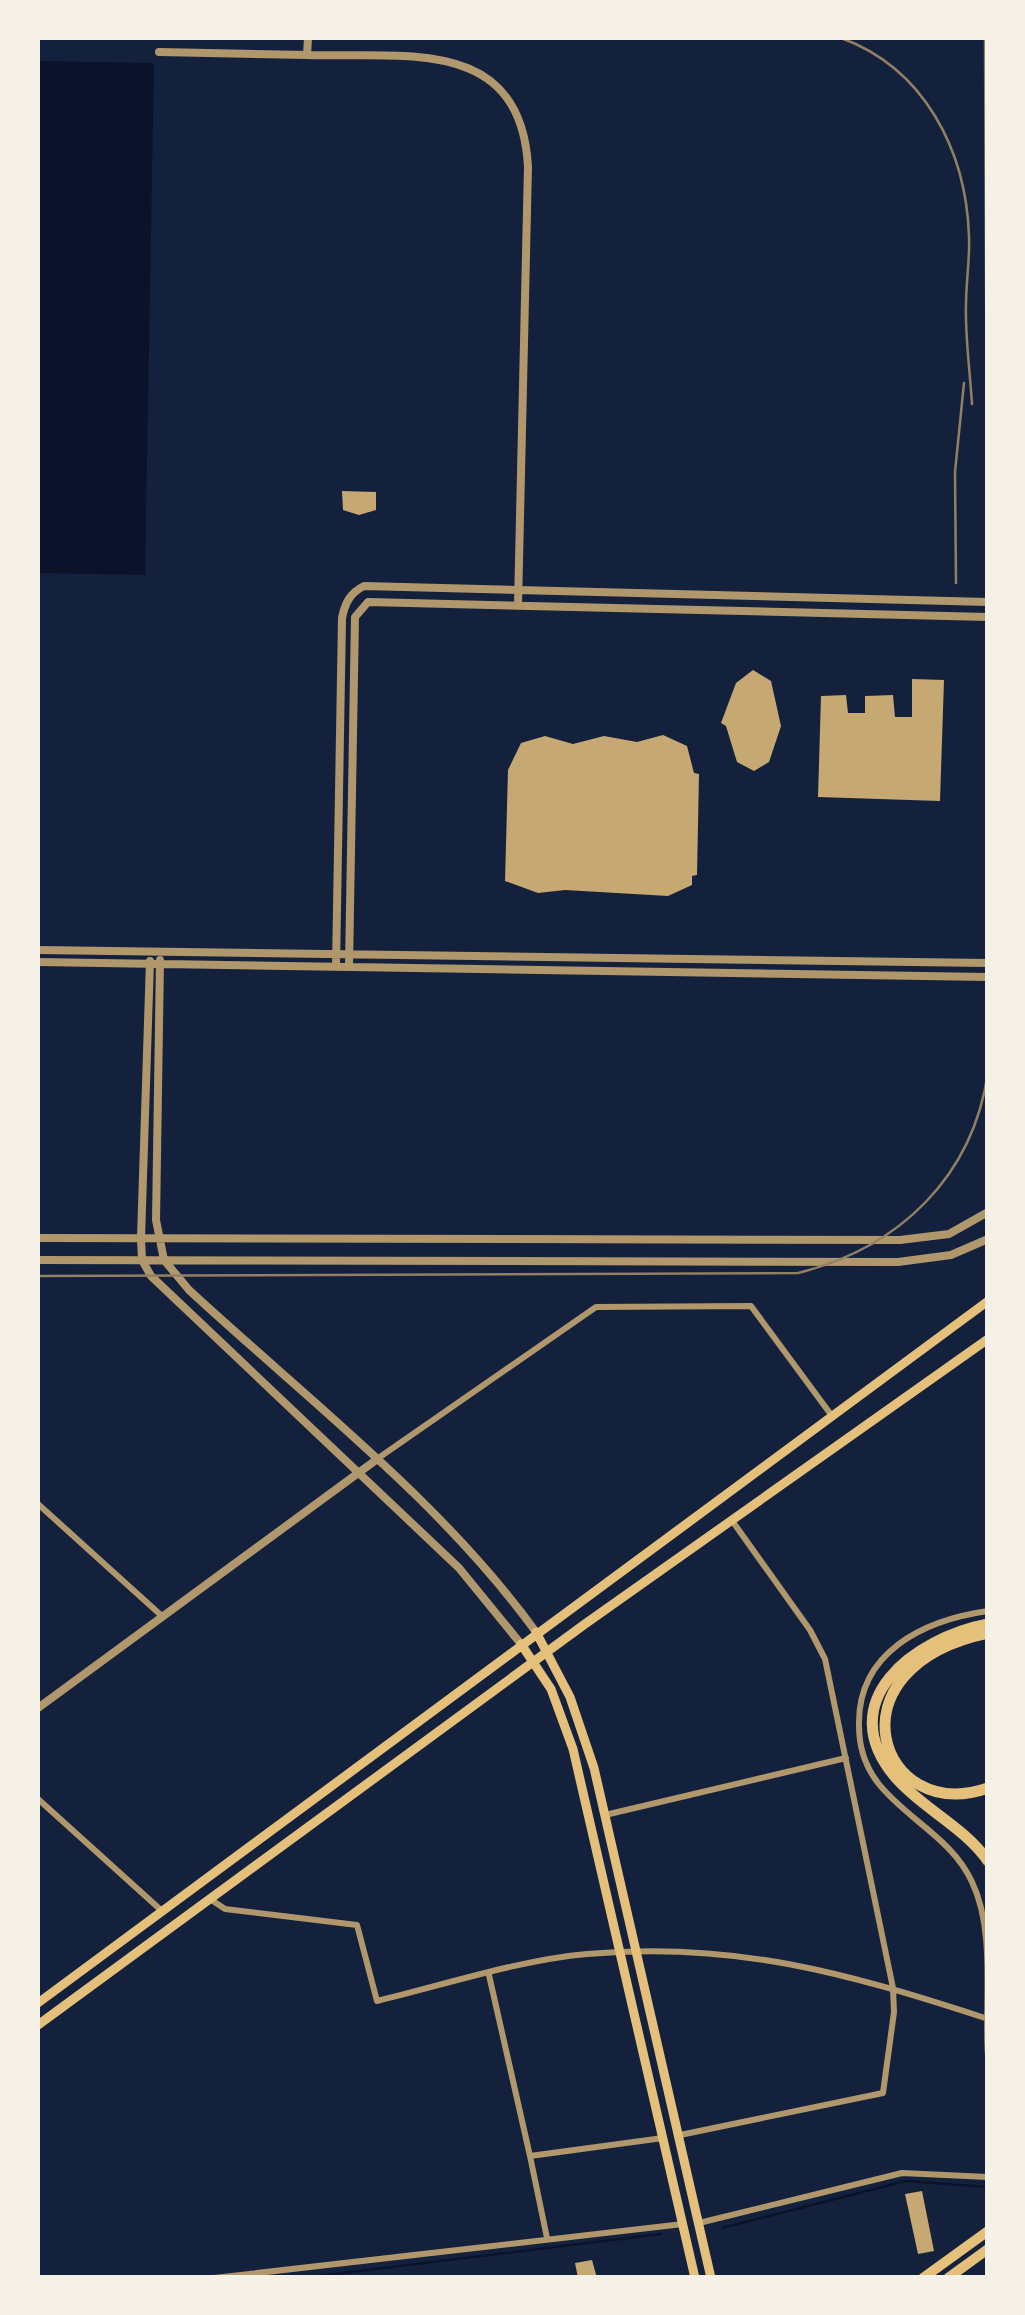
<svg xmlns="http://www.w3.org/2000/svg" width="1025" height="2315" font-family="'Golos Text',sans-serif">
  <rect width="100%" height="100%" fill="#14213d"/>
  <path fill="#0b132b" d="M38,61L154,63L145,575L38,573Z"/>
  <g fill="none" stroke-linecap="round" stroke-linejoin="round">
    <path stroke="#0b132b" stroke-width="2.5" d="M722,2228L906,2181L988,2187
      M301,2278L661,2234"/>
  </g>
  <path fill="#c6a872" d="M342,491L376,492V510L359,515L343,510Z
    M753,670L771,681L781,726L769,762L754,771L737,762L726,726L721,723L736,683Z
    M912,679L944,680L940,801L818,797L821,696L846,695L848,713H865V696L893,695L895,717H912Z
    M545,736L573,744L604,736L637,742L663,735L687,746L694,773L699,774L697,875L692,876V885L668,896L565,890L538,893L505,881L508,770L521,743Z
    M922,2191L934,2251L918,2254L905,2194Z
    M592,2260L597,2278H578L575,2263Z"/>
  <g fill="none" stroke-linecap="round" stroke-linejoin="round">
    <path stroke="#b1986c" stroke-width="6" d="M377,1459L596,1307L751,1306L832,1416
      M38,1504L163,1617
      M988,1611C924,1620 857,1652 859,1726C859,1746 865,1766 878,1783C906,1819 952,1838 972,1882C996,1932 984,2001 988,2056
      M38,1799L162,1911
      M605,1815L846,1758
      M210,1899L225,1909L357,1925L377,2001C444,1985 519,1960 587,1954C734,1941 847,1973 985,2018
      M489,1975L530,2156L663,2138
      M680,2135L883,2093L894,2012L893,1988L825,1659L810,1630L733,1522
      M530,2156L547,2238
      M699,2223L902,2173L988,2177
      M214,2278L683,2224"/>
    <path stroke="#b1986c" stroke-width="8" d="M159,52L307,55L308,38
      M307,55C404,58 521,35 528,167L518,605
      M38,950L988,963
      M160,960L156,1220L164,1260L189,1290C308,1400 441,1501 536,1632
      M150,961L141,1238L142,1260L151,1276L459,1568L521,1644
      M38,962L988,977
      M336,967L342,618C345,603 350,593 364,586L988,602
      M349,967L355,617L368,602L988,617
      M38,1238L900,1240L949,1234L988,1212
      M38,1260L898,1262L951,1255L988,1239
      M38,1708L376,1460"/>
    <path stroke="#e5c07b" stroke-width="9" d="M536,1632L570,1697L594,1768L711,2278
      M521,1644L551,1689L573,1749L695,2278
      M38,2003L988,1301
      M38,2025L585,1624L988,1339"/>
    <path stroke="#e5c07b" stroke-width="10" d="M923,2278L988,2231
      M948,2278L988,2249"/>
    <path stroke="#e5c07b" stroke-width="11" d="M988,1624C915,1638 830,1701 896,1778C923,1809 963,1826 988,1861
      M988,1633C825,1667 879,1826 988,1788"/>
    <path stroke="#918062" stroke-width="2.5" d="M841,38C924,68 966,150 969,236C970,259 966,282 966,305C965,337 970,371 972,404
      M985,38L988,719
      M956,583L955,472L964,383
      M38,1276L798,1273C899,1248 973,1177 988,1072"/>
  </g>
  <rect width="1025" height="2315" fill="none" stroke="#f6f1e7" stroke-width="80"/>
</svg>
